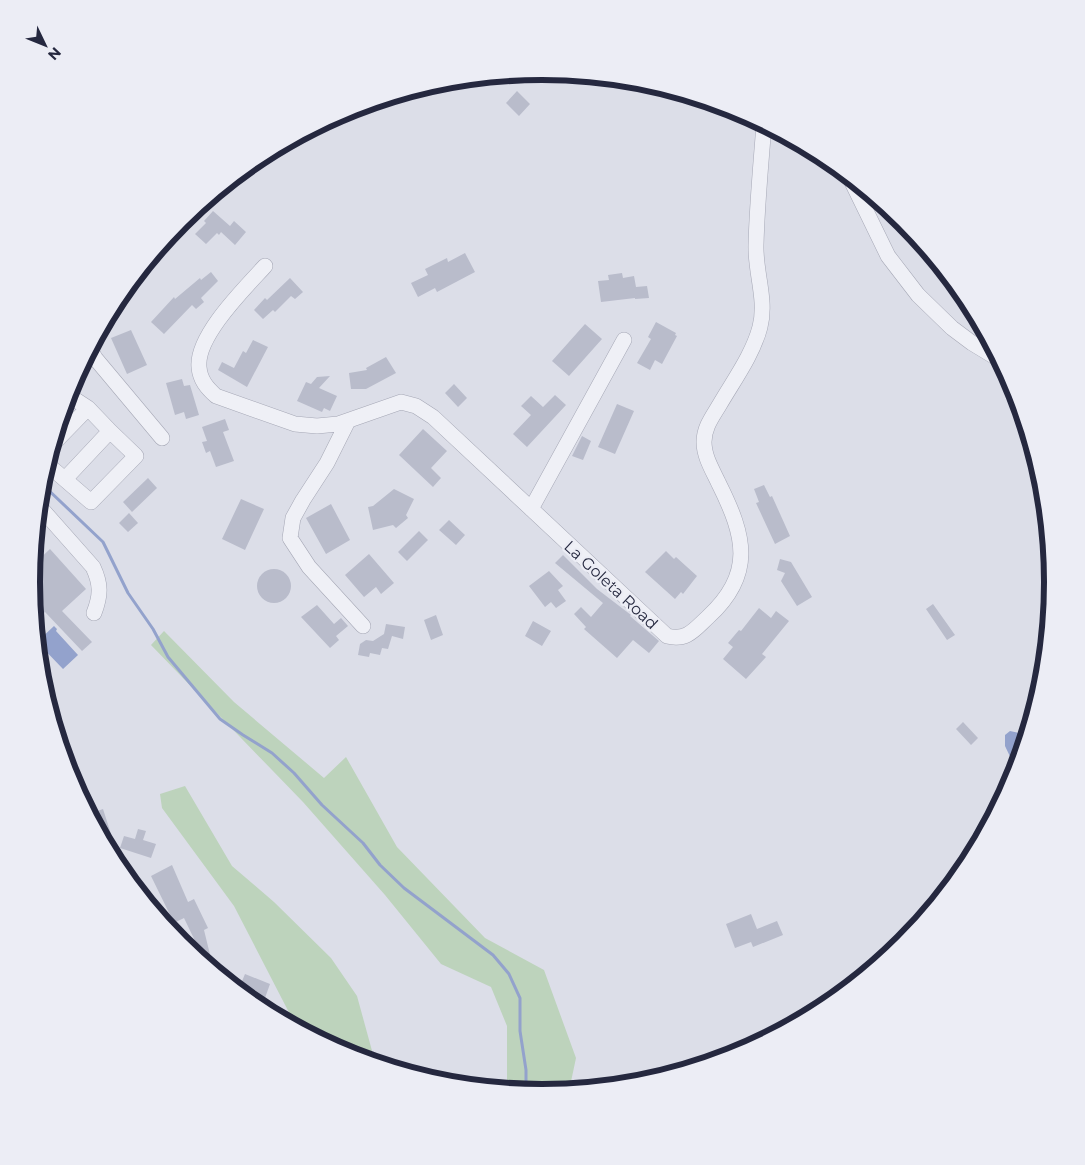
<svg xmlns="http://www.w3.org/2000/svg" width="1085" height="1165" font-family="Montserrat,sans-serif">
  <rect width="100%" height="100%" fill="#dcdee8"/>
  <path fill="#bdd3bc" d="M164,631L234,702L324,778L346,757L397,847L485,938L544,970L576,1058L569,1091L542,1094L507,1090V1026L491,987L441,964L385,895L303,802L151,645Z
    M185,786L232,866L274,902L331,958L357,996L374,1058L379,1065L347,1055L297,1028L234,906L162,808L160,794Z"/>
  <path fill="#93a2cc" d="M54,626L57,629L56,631L78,655L63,669L37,642Z
    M1010,731L1023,734L1027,737L1017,771L1005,746V735Z"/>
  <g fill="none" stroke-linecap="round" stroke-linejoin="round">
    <path stroke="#93a2cc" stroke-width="3" d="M41,483L103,542L128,593L153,629L168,657L220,719L243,735L272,753L294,773L322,805L363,843L380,865L404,888L493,955L509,974L520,998V1031L526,1070V1092"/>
  </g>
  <path fill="#b9bccb" d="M517,91L530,104L519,116L506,103Z
    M213,211L230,226L234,221L246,232L235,245L221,232L219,235L217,233L206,244L195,234L206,223L204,221Z
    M465,253L475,272L437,292L435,288L418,297L411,283L428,275L425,269L447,258L448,262Z
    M211,272L218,281L201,298L204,302L196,309L192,305L164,334L151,322L174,297L175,299L200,278L201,280Z
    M622,273L623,278L634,276L636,287L647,286L649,298L635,299V298L601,302L598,281L609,280L608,275Z
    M290,278L303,292L295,299L291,296L275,312L273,310L263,319L254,310L265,298L267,300Z
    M656,322L676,333L675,335L677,336L662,364L655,360L650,370L637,363L651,339L648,337Z
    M585,324L602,339L569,376L552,361Z
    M131,330L147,365L127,374L111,338Z
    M253,340L268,347L247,387L218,370L222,362L234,368L243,351L246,353Z
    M386,357L396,373L366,389H351L349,373L367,370L366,368Z
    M330,376L319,388L337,396L330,411L324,408L322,412L297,401L306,382L311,384L317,377Z
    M182,379L184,386L190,385L199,415L186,419L184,412L175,415L166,383Z
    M454,384L467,398L458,407L445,393Z
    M555,395L566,405L527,447L513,434L531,415L521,406L531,396L543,407Z
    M617,404L634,411L615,454L598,447Z
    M225,419L229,430L223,432L234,461L216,467L210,451L206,453L202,442L207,441L202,427Z
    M423,429L447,451L431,468L441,478L433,487L399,455Z
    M582,436L591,441L583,460L572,456Z
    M148,478L157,488L132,512L123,502Z
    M764,485L770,497L772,496L790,536L775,544L756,503L759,502L754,489Z
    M394,489L414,499L406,515L408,518L396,528L393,525L373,530L368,507L373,506Z
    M241,499L264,509L245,550L222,539Z
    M331,504L350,540L326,554L306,518Z
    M129,513L138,523L128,532L119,523Z
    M449,520L465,535L456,545L439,530Z
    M419,531L428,540L407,561L398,552Z
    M50,549L86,589L62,611L92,642L82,651L45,612L35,621L31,582L33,565Z
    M666,551L674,559L676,557L697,576L683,594L681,592L675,599L645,572Z
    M369,554L394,583L381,594L376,587L364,597L345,575Z
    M563,555L597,589L631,615L630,616L659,641L649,653L633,640L617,658L584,629L586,627L574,614L581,607L591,617L603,603L555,563Z
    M780,559L791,562L812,597L797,606L781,581L785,573L777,570Z
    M257 586a17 17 0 1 1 34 0a17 17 0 1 1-34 0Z
    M549,571L563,586L558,590L566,601L556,608L551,602L545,607L529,586Z
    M933,604L955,635L947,640L926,609Z
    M317,605L334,624L341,618L348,626L336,636L339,640L330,648L301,617Z
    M759,608L771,618L776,611L789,621L762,654L766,657L746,679L723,659L733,647L728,643L739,630L741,631Z
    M436,615L443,635L431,640L424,620Z
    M533,621L551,631L542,646L525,636Z
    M386,624L405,627L403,639L392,636L388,649L382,648L380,655L370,653L369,657L358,655L360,644L366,640L373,641L384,634Z
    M963,722L978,738L971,745L956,729Z
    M103,809L120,862L116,864L89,814Z
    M138,829L146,831L143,840L156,844L151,858L120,848L124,836L135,839Z
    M172,865L188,902L194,899L208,928L204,930L214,971L194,954L192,946L197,945L184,918L174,923L151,876Z
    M751,914L757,929L777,921L783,935L753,947L751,942L735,948L726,924Z
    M245,974L270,984L261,1009L238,991Z"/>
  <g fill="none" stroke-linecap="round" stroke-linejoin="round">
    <defs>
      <path id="minor" d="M849,176L888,256L918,295L952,328L972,343L1000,360
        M265,266C245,288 196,336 199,367C200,380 207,388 216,396L295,424L317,426L338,424L401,402L416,406L433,417L667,636C687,641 694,630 708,617C755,574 745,536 719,484C713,471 704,457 704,442C704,427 713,416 720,404C734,380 753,354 760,327C767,300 755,272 756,245C757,204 761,164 764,124
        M90,349L95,358L162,438
        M68,395L88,408
        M348,421L327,463L303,500L293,518L290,538L309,567L363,626
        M53,444L88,408L110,431
        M47,464L91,502L136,456L110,431L65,479
        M39,506L93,567C101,584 101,595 94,613
        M531,509L624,340"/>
    </defs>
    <use href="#minor" stroke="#a5a7b5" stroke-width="16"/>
    <use href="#minor" stroke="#eff0f6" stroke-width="15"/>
  </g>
  <g text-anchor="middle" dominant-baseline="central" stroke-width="4.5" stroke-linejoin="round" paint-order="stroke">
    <g font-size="16" fill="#25283f" stroke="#ecedf5">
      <text transform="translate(611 585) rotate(43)">La Goleta Road</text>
    </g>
  </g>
  <path d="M0 0H1085V1165H0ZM40 582a502 502 0 1 1 1004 0a502 502 0 1 1-1004 0Z" fill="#ecedf5" fill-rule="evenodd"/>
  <path fill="none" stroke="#25283f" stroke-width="6" d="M40 582a502 502 0 1 1 1004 0a502 502 0 1 1-1004 0Z"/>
  <g transform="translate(45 45) rotate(133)" stroke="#ecedf5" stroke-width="4" paint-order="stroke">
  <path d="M0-4L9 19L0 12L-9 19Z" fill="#25283f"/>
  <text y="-8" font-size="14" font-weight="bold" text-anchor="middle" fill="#25283f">N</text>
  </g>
</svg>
